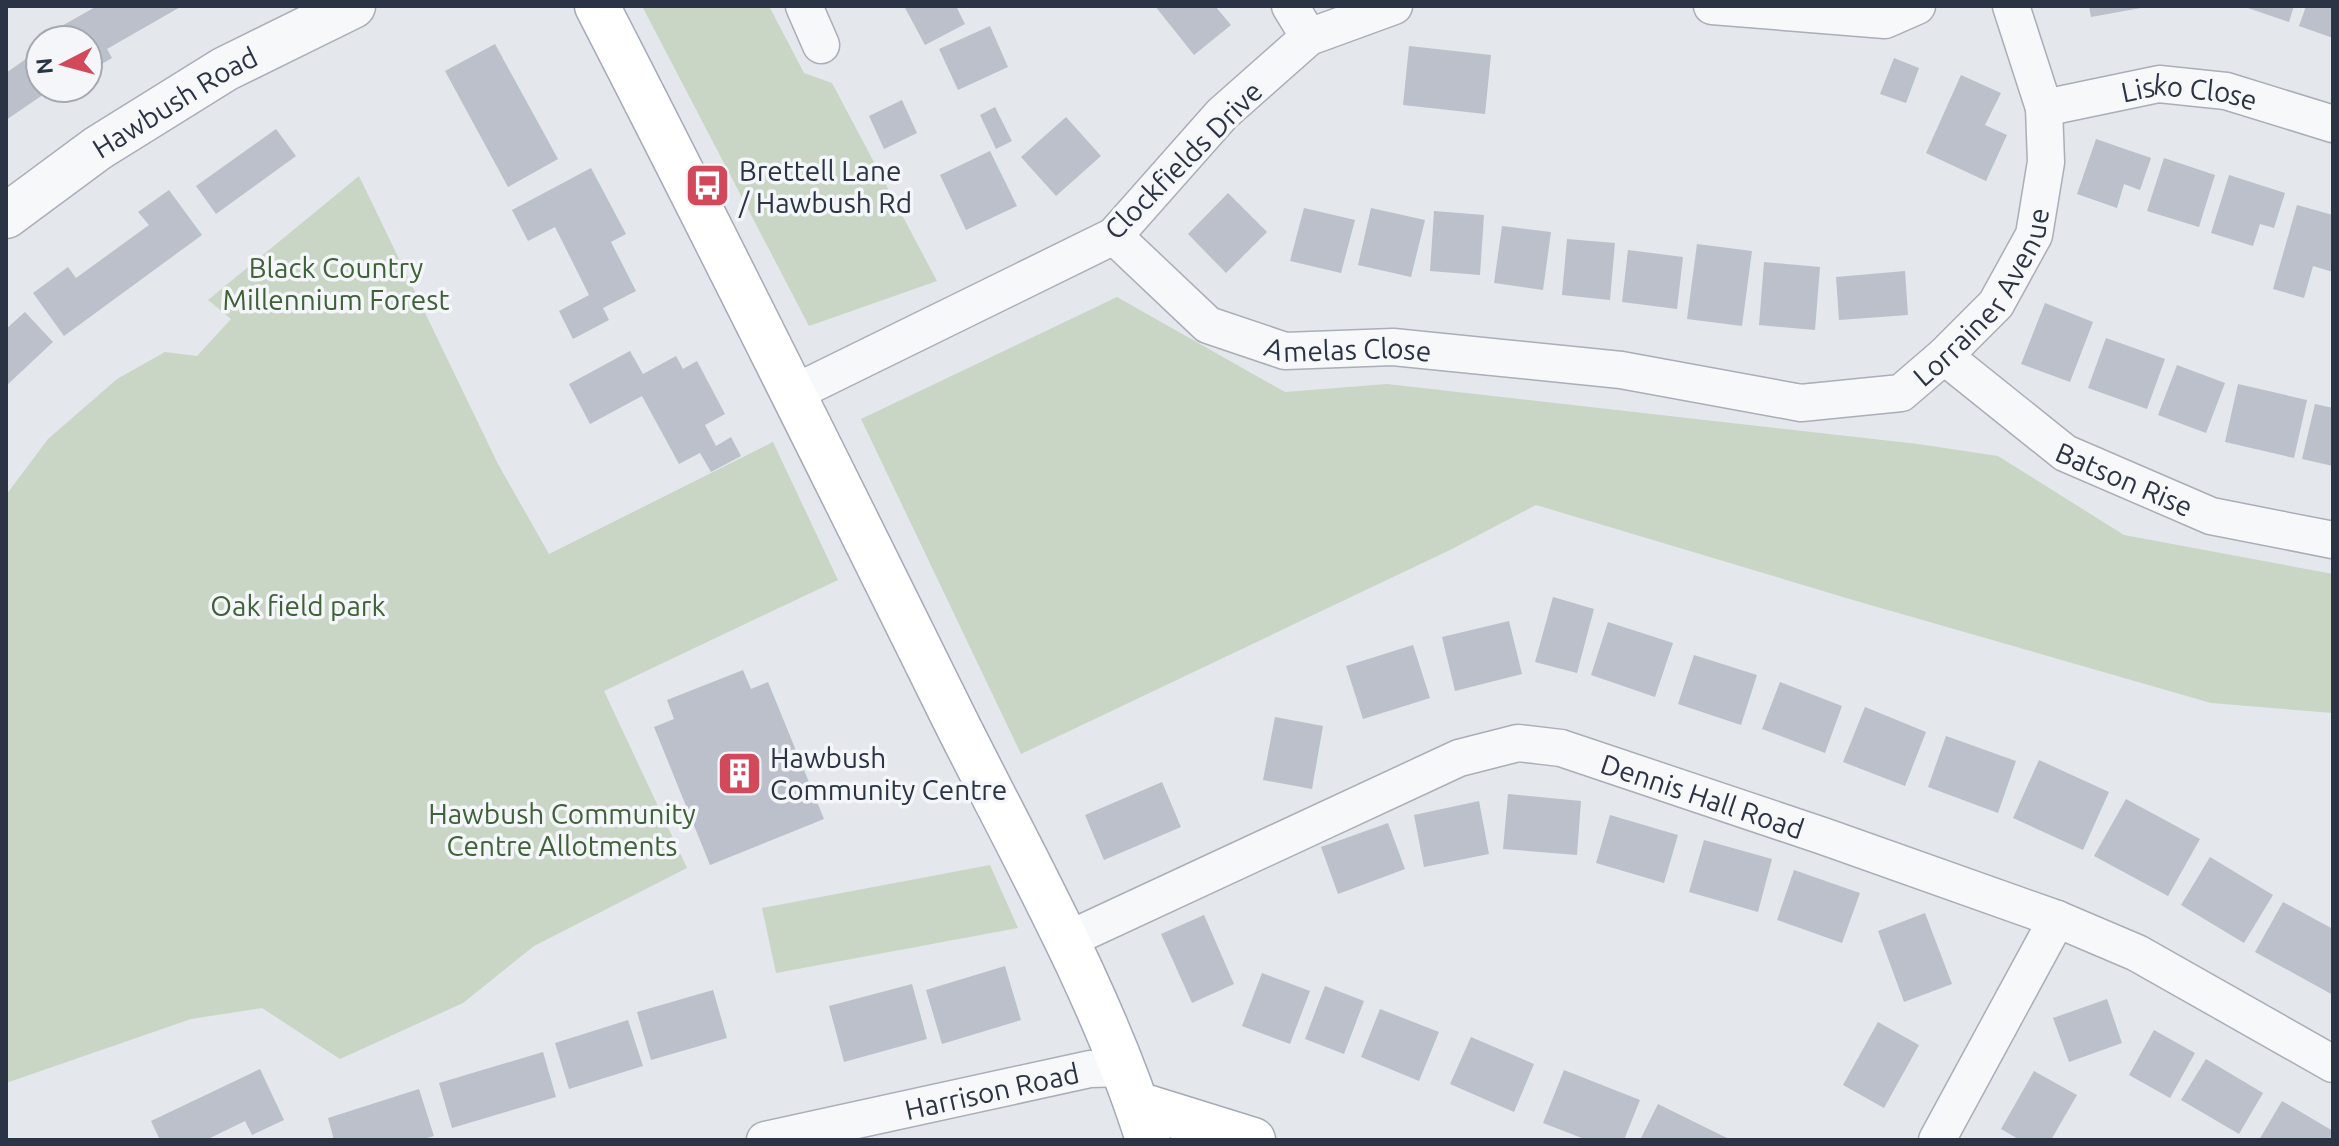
<svg xmlns="http://www.w3.org/2000/svg" width="2339" height="1146" font-family="Ubuntu,sans-serif">
  <rect width="100%" height="100%" fill="#e4e7ec"/>
  <path fill="#c9d6c5" d="M642,6H769L804,73L832,83L937,281L809,326Z
    M359,176L498,464L549,554L773,442L838,580L604,691L687,868L534,946L463,1003L340,1059L262,1008L191,1019L6,1083V495L48,439L117,379L165,352L197,356L231,319L208,300Z
    M1117,297L1285,392L1387,384L1918,444L1998,456L2124,535L2333,574V713L2211,703L1853,600L1536,505L1450,550L1021,754L861,419Z
    M990,865L1018,928L776,973L762,908Z"/>
  <path fill="#bbc0ca" d="M97,6H182L107,49L112,58L88,72V40H65L58,28Z
    M904,6H956L965,24L925,45Z
    M1155,6H1215L1231,25L1194,55Z
    M2089,6H2140L2141,8L2091,17Z
    M2242,6H2294L2289,22Z
    M2306,6H2333V38L2299,26Z
    M990,26L1008,67L958,90L939,49Z
    M495,44L558,159L508,187L445,71Z
    M1409,46L1491,55L1485,114L1403,105Z
    M40,49V88H53L6,120V73Z
    M1894,58L1919,68L1906,103L1880,94Z
    M1961,75L2001,93L1985,125L2007,135L1986,181L1926,153Z
    M902,100L917,133L884,149L869,116Z
    M995,107L1012,141L996,149L980,115Z
    M1066,117L1101,156L1056,196L1021,157Z
    M276,129L296,156L216,214L196,186Z
    M2096,139L2151,158L2140,190L2124,184L2117,208L2077,194Z
    M990,151L1017,206L966,230L940,175Z
    M2164,158L2215,175L2199,227L2147,211Z
    M591,168L626,234L611,242L636,291L603,308L609,320L573,339L559,311L589,295L555,227L528,241L512,210Z
    M2229,175L2285,193L2274,228L2260,224L2253,246L2211,233Z
    M169,190L202,235L64,336L33,293L68,267L76,278L149,225L138,212Z
    M1228,193L1267,232L1226,273L1188,234Z
    M2297,205L2333,215V272L2313,266L2304,298L2273,289Z
    M1304,208L1355,220L1341,273L1290,261Z
    M1371,208L1425,220L1411,277L1358,265Z
    M1434,211L1484,215L1480,275L1430,271Z
    M1502,226L1551,232L1543,290L1494,283Z
    M1567,239L1615,243L1610,300L1562,295Z
    M1697,244L1752,251L1742,326L1687,319Z
    M1628,250L1683,257L1677,309L1622,302Z
    M1764,262L1820,267L1815,330L1759,325Z
    M1905,271L1908,315L1839,320L1836,277Z
    M2045,303L2093,322L2070,382L2021,364Z
    M25,312L53,342L6,386V329Z
    M2106,338L2165,359L2147,409L2088,388Z
    M630,351L643,374L676,356L683,369L697,361L725,414L705,425L716,446L731,437L741,456L711,472L700,453L679,464L642,396L590,424L569,384Z
    M2177,365L2225,383L2206,433L2158,415Z
    M2238,384L2307,400L2294,458L2225,442Z
    M2315,404L2333,408V466L2302,459Z
    M1553,597L1594,609L1577,673L1535,662Z
    M1509,621L1522,674L1455,691L1442,637Z
    M1608,622L1673,643L1655,697L1591,675Z
    M1413,645L1430,698L1363,719L1346,666Z
    M1694,655L1757,675L1741,725L1678,704Z
    M743,670L751,689L768,682L824,819L710,865L654,727L674,719L667,700Z
    M1780,682L1842,706L1825,753L1762,729Z
    M1865,707L1926,732L1905,786L1843,762Z
    M1275,717L1323,726L1312,789L1263,780Z
    M1946,736L2016,761L1998,813L1928,787Z
    M2039,760L2109,792L2083,850L2013,818Z
    M1162,782L1181,827L1104,860L1085,815Z
    M1508,794L1581,801L1577,855L1503,849Z
    M2126,799L2200,839L2168,896L2094,856Z
    M1479,801L1489,854L1424,867L1414,815Z
    M1610,815L1678,835L1664,883L1596,863Z
    M1388,823L1405,869L1338,894L1321,847Z
    M1704,840L1772,859L1758,912L1689,892Z
    M2210,857L2273,895L2244,943L2181,905Z
    M1794,870L1860,893L1842,943L1777,920Z
    M2283,902L2333,929V995L2255,952Z
    M1925,913L1952,984L1904,1002L1878,931Z
    M1204,915L1234,984L1192,1003L1161,934Z
    M1005,966L1021,1020L942,1044L926,990Z
    M1262,973L1310,991L1290,1044L1242,1026Z
    M912,984L927,1039L844,1062L829,1006Z
    M1325,986L1364,1001L1344,1054L1305,1039Z
    M713,990L727,1038L651,1060L637,1012Z
    M2107,999L2122,1043L2069,1062L2053,1018Z
    M1380,1009L1439,1032L1419,1081L1361,1057Z
    M628,1020L643,1066L569,1089L555,1043Z
    M1878,1022L1919,1045L1884,1108L1843,1085Z
    M2154,1030L2195,1053L2170,1098L2129,1075Z
    M1471,1037L1534,1064L1514,1112L1450,1084Z
    M543,1052L556,1097L452,1128L439,1083Z
    M2206,1059L2263,1093L2239,1134L2181,1100Z
    M260,1069L284,1120L252,1135L245,1121L206,1140H160L151,1121Z
    M1564,1070L1640,1100L1624,1140H1587L1543,1123Z
    M2034,1071L2077,1095L2051,1140H2020L2001,1129Z
    M419,1089L434,1136L420,1140H334L328,1118Z
    M2282,1101L2333,1131V1140H2259Z
    M1658,1104L1731,1140H1640Z"/>
  <g fill="none" stroke-linecap="round" stroke-linejoin="round">
    <defs>
      <g id="minor">
        <path d="M804,6L821,45"/>
        <path d="M1290,6L1309,37"/>
        <path d="M1712,6L1885,20L1917,6"/>
        <path id="s1" d="M2044,108L2159,84L2226,91L2333,124"/>
        <path id="s2" d="M1114,236L1208,325L1285,351L1393,347L1621,370L1801,403L1901,393L1944,356L1996,304L2034,235L2046,162L2044,108L2011,6"/>
        <path id="s3" d="M1944,356L2065,453L2211,516L2333,540"/>
        <path d="M794,393L1114,236L1222,114L1309,37L1394,6"/>
        <path id="s4" d="M1065,941L1459,758L1518,743L1561,748L1823,836L2057,919L2137,953L2333,1064"/>
        <path id="s5" d="M765,1140L1090,1069L1124,1068"/>
        <path d="M1937,1140L2057,919"/>
      </g>
      <g id="tertiary">
        <path id="s6" d="M6,216L98,148L225,69L353,6"/>
      </g>
      <path id="primary" d="M597,6C718,241 835,477 952,714C1020,851 1103,995 1148,1140
        M1137,1104L1253,1140"/>
    </defs>
    <use href="#minor" stroke="#a9aeb7" stroke-width="39"/>
    <use href="#tertiary" stroke="#a9aeb7" stroke-width="47"/>
    <use href="#primary" stroke="#a3abb8" stroke-width="47"/>
    <use href="#minor" stroke="#f7f8fa" stroke-width="36"/>
    <use href="#tertiary" stroke="#f7f8fa" stroke-width="44"/>
    <use href="#primary" stroke="#fff" stroke-width="44"/>
  </g>
  <defs>
    <symbol id="bus-square" viewBox="-11 -11 22 22"><rect x="-9" y="-9" width="18" height="18" rx="4" fill="#d1495b" stroke="#f4f6f9"/><path d="M-5-6H5V4H4V6H2V4H-2V6H-4V4H-5ZM-3.5-4V0h7V-4ZM-3.5 1.2v1.5H-2V1.2ZM2 1.2v1.5H3.5V1.2Z" fill="#fff"/></symbol>
    <symbol id="building-square" viewBox="-11 -11 22 22"><rect x="-9" y="-9" width="18" height="18" rx="4" fill="#d1495b" stroke="#f4f6f9"/><path d="M-4-6H4V6H1V3H-1V6H-4ZM-2.5-4.3h1.7v1.8h-1.7ZM.8-4.3h1.7v1.8H.8ZM-2.5-1h1.7V.8h-1.7ZM.8-1h1.7V.8H.8Z" fill="#fff"/></symbol>
  </defs>
  <g fill-rule="evenodd">
    <use href="#bus-square" x="682" y="160" width="51" height="51"/>
    <use href="#building-square" x="714" y="748" width="51" height="51"/>
  </g>
  <g text-anchor="middle" dominant-baseline="central" stroke-width="7" stroke-linejoin="round" paint-order="stroke">
    <g font-size="28" fill="#2b3445" stroke="#f4f6f9">
      <text stroke="none"><textPath href="#s1" startOffset="148">Lisko Close</textPath></text>
      <text stroke="none"><textPath href="#s6" startOffset="204">Hawbush Road</textPath></text>
      <text transform="translate(1183 160) rotate(-45)">Clockfields Drive</text>
      <text stroke="none"><textPath href="#s2" startOffset="960">Lorrainer Avenue</textPath></text>
      <text stroke="none"><textPath href="#s2" startOffset="274">Amelas Close</textPath></text>
      <text stroke="none"><textPath href="#s3" startOffset="220">Batson Rise</textPath></text>
      <text stroke="none"><textPath href="#s4" startOffset="688">Dennis Hall Road</textPath></text>
      <text stroke="none"><textPath href="#s5" startOffset="232">Harrison Road</textPath></text>
    </g>
    <g font-size="28" fill="#2b3445" stroke="#f4f6f9" text-anchor="start">
      <text x="739" y="170">Brettell Lane<tspan x="739" dy="32">/ Hawbush Rd</tspan></text>
      <text x="770" y="757">Hawbush<tspan x="770" dy="32">Community Centre</tspan></text>
    </g>
    <g font-size="28" fill="#3f6138" stroke="#f4f6f9">
      <text x="336" y="267">Black Country<tspan x="336" dy="32">Millennium Forest</tspan></text>
      <text x="298" y="605">Oak field park</text>
      <text x="562" y="813">Hawbush Community<tspan x="562" dy="32">Centre Allotments</tspan></text>
    </g>
  </g>
  <rect width="2339" height="1146" fill="none" stroke="#2b3445" stroke-width="16"/>
  <g transform="translate(64 64) rotate(264)"><circle r="38" fill="#f4f6f9" stroke="#a4a8b1" stroke-width="2"/>
  <path d="M0-6L14 30L0 20L-14 30Z" fill="#d1495b"/>
  <text y="-12" font-size="22" font-weight="bold" text-anchor="middle" fill="#2b3445">N</text>
  </g>
</svg>
